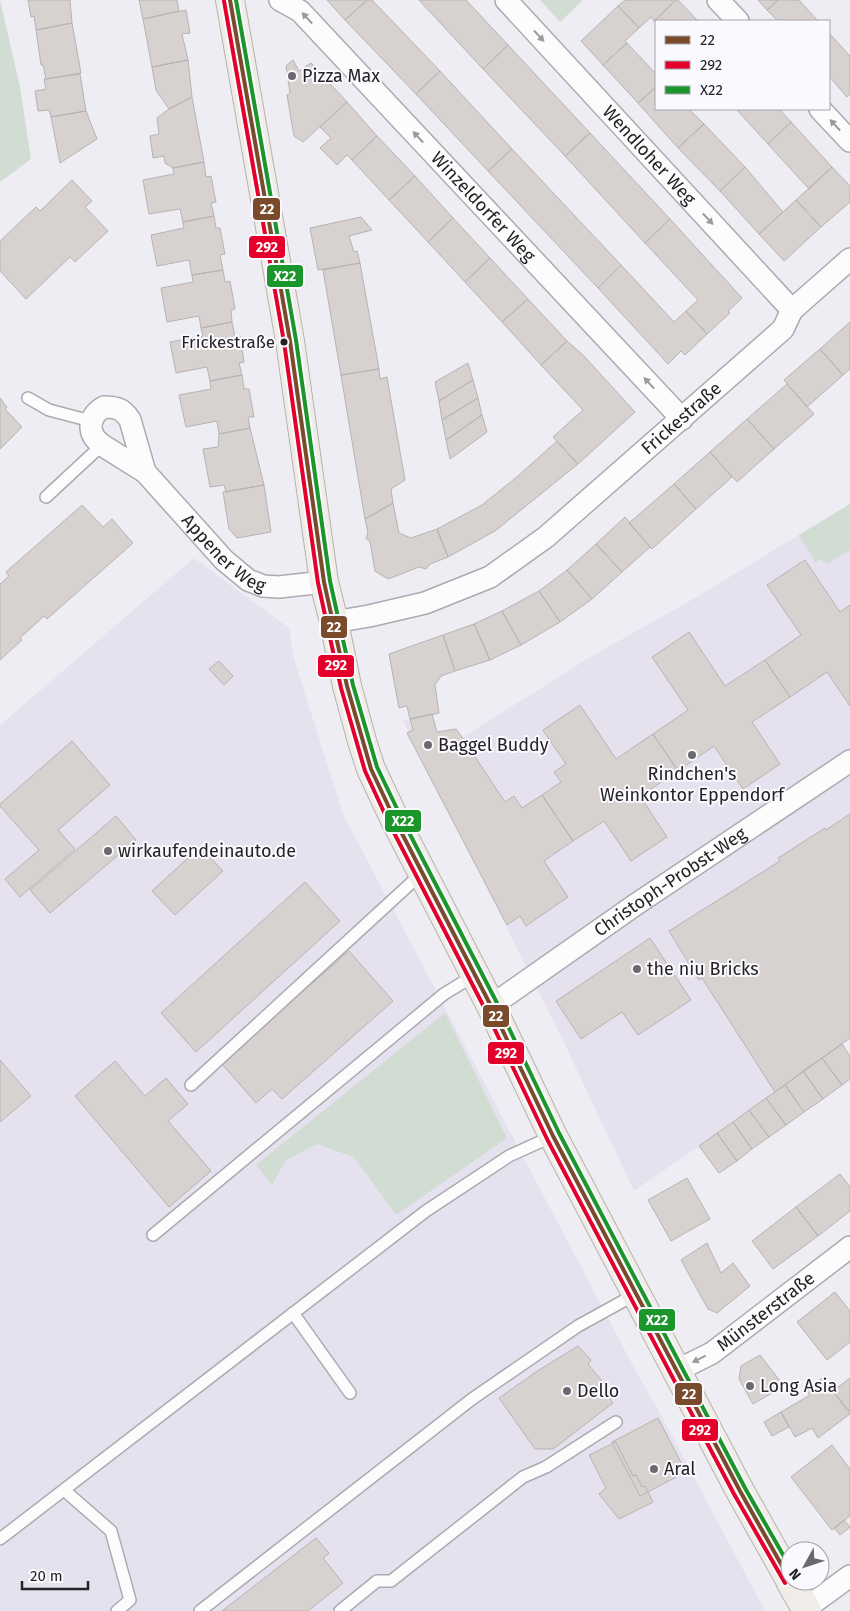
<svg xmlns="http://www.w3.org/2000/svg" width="850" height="1611" font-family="'Fira Sans',sans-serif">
  <rect width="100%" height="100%" fill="#efedf4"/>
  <path fill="#e5e1ef" d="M850,504V1038L699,1146L634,1191L559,1032L403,721L432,714L437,732L456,729L463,737L592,656L695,598Z
    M194,558L289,628L294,659L343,814L640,1379L654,1402L765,1611H0V725Z"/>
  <path fill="#d1dcd2" d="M0,0L20,87L31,159L0,182Z
    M540,0H583L560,22Z
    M850,504V550L827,564L821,559L815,562L799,535Z
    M445,1013L507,1138L396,1215L354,1157L317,1144L286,1160L272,1185L256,1165Z"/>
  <path fill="#d7d2d0" stroke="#b6b3b4" d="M28,0H70L72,23L36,30L34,16L31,17Z
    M139,0H177L179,11L143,19Z
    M327,0H367L345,20Z
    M367,0H372L440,71L416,94L345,20Z
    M419,0H466L508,45L483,69Z
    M625,0H676L654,21L651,17L639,28L618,6Z
    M676,0H678L698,21H656V23L654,21Z
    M758,0H778L767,10Z
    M778,0H799L818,21H778L767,10Z
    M618,6L639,28L625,41L627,43L603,65L581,41Z
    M186,10L190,33L182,34L188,60L152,67L143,19Z
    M72,23L81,73L46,79L43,65H41L36,30Z
    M829,33L850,56V94L847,97L829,76Z
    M627,43L656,74V87L638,103L603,65Z
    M508,45L590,133L565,156L483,69Z
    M188,60L192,97L169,109L156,90L152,67Z
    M293,60L299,71L311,63L347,102L303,142L294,136L287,95L290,93L286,66Z
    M440,71L512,149L488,171L416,94Z
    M80,74L86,111L51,117L49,110L38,111L35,91L46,89L44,79Z
    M656,87V109H689L704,124L678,148L638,103Z
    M192,97L204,162L173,168L165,163L164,156L153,158L150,136L159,134L157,118L169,109Z
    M347,102L377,136L352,160L347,155L337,165L320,148L331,138L320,127Z
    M736,109H779L791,122L768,144Z
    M86,111L97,139L60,163L51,117Z
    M791,122L832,167L809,189L768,144Z
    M704,124L745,167L720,191L678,148Z
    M590,133L670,219L645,243L565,156Z
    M377,136L415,176L389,200L352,160Z
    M512,149L621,265L598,288L488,171Z
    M204,162L206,177L211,176L216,202L211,203L214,216L183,222L180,209L149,214L143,180L174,174L173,168Z
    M745,167L783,212L759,234L720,191Z
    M832,167L850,186V202L821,227L796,200Z
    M415,176L453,218L428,242L389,200Z
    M72,180L92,201L85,207L108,231L75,262L70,257L26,299L0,271V241L36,207L40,211Z
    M796,200L821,227L784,261L759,234Z
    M214,216L216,228H220L225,254L220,255L223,270L192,275L189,260L157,266L151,235L184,228L183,222Z
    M361,217L372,230L349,236L354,252L357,251L360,263L318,270L310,228Z
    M453,218L490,258L465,282L428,242Z
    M670,219L742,298L728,311L730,313L707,334L686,311L698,300L645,243Z
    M490,258L528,299L502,322L465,282Z
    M360,263L379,369L341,375L323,270Z
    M621,265L674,322L686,311L707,334L685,355L681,351L668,364L598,288Z
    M223,270L225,282L230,281L235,309L231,310L232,322L201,328L199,316L167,322L161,288L193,282L192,275Z
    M528,299L567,341L541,365L502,322Z
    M232,322L235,337L240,336L244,362L239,363L242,375L210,381L207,367L176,373L170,342L203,336L201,328Z
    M850,322V369L843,375L820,349Z
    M567,341L583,355L635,412L578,464L553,437L583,410L541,365Z
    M820,349L843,375L807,407L784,380Z
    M468,363L473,380L439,401L435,382Z
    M379,369L380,379L387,377L405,480L391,489L393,503L365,519L341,375Z
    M242,375L244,389H249L254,417H248L250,428L219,434L217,421L186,427L179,395L211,389L210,381Z
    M473,380L478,398L442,420L439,401Z
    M787,384L814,414L774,449L747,419Z
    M0,398L7,407L5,409L22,427L0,449Z
    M478,398L482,415L446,440L442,420Z
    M482,415L487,432L450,459L446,440Z
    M747,419L774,449L737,482L710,452Z
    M250,428L264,485L226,492L224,485L210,487L203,449L218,447L219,434Z
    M557,441L578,464L495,531L448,557L437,529L482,505L518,476Z
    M710,452L732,477L696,509L674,484Z
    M674,484L696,509L652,549L629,523Z
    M264,485L271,532L237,538L229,529L223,492Z
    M393,503L399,533L411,538L437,529L448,557L430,564L426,569L419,567L388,579L375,571L370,542L366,538L368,532L365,519Z
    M82,505L103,527L112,519L133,543L47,619L44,616L20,638L22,640L0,660V584L9,576L6,572Z
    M625,517L650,547L622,572L596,544Z
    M596,544L622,572L592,599L567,570Z
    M805,560L840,612L850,605V706L827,672L790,697L765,660L801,635L767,585Z
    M567,570L592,599L560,622L539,591Z
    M539,591L560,622L521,645L502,611Z
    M502,611L521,645L490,660L474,624Z
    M474,624L490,660L455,671L443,635Z
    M689,632L725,686L765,660L790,697L752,722L780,764L743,789L714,746L678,771L653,734L688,710L652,657Z
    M443,635L455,671L441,676L435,685L439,713L410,719L407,706L399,708L389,654Z
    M219,661L233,676L224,685L209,669Z
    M580,705L616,759L653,734L678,771L640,796L667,837L631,861L604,821L573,841L542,795L561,782L554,772L566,764L543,730Z
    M432,714L437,732L456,729L462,737L505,802L514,796L522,808L542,795L573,841L544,861L568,897L526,926L520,916L507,925L407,733L413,730L410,719Z
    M72,741L110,785L58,830L75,849L20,897L5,879L39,850L0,806V804Z
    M850,814V1038L775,1092L702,978L699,980L669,931L780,861L778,858L825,828L826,830Z
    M116,816L136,840L50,913L30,890Z
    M200,847L223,871L175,915L152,891Z
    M305,882L340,921L196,1052L161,1013Z
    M650,938L691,1000L638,1035L622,1012L581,1039L556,1001Z
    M349,951L393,1001L282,1099L272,1089L256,1103L221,1063Z
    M842,1044L850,1056V1079L842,1085L822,1058Z
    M822,1058L842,1085L823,1099L803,1071Z
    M0,1060L31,1096L0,1122Z
    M115,1061L145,1096L166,1078L188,1104L168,1121L211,1171L169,1207L75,1096Z
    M803,1071L823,1099L804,1112L785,1085Z
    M785,1085L804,1112L786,1125L766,1098Z
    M766,1098L786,1125L769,1137L749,1110Z
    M749,1110L769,1137L752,1149L733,1122Z
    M733,1122L752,1149L737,1161L717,1133Z
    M717,1133L737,1161L719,1173L699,1146Z
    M840,1174L850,1187V1211L818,1236L796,1207Z
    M687,1178L710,1219L671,1241L648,1200Z
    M796,1207L818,1236L773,1269L752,1241Z
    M707,1243L721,1273L733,1263L750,1286L717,1313L708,1309L681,1260Z
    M835,1292L850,1311V1342L827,1360L797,1322Z
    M578,1346L591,1360L588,1364L602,1381L599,1384L613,1403L553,1449H535L499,1398L539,1370Z
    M760,1355L784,1386L753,1404L739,1379L741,1366Z
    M823,1378L850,1414L818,1438L812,1428L795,1437L781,1412L810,1395L805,1389Z
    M850,1378V1412L833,1391Z
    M781,1412L789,1427L772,1436L764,1422Z
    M658,1418L686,1472L640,1496L612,1442Z
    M616,1442L633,1476L636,1475L642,1487L645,1486L653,1502L619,1519L599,1494L606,1488L589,1455Z
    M832,1445L850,1469V1516L832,1530L791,1477Z
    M844,1520L850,1527L840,1535L834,1528Z
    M316,1538L329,1553L323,1558L343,1583L308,1611H222Z"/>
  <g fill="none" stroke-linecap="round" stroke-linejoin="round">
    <defs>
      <path id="service" d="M28,398L49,410L91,421
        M46,497L102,445
        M191,1085L422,873
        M153,1235L444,994L475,975
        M293,1313L350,1393
        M64,1490L111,1531L130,1600L117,1611
        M0,1539L426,1211L509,1156L553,1136
        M200,1611L472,1399L578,1326L636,1294
        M340,1611L377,1581H391L523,1477L546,1467L616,1422"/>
      <g id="minor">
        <path id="s1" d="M280,0L300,11L682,419"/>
        <path id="s2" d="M506,0L792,310"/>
        <path d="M718,0L738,21"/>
        <path d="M820,109L850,141"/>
        <path d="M104,407C117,407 123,409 130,420L145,472L102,445C87,434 87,417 104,407Z"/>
        <path id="s3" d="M145,472L224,560L248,580L263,586L279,587L324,582"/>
        <path id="s4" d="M334,622L369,616L425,603L490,577L546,537L783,329L792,310L850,259"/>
        <path id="s5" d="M491,1006L635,905L850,761"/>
        <path id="s6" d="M676,1371L712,1353L850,1247"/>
        <path d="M806,1608L850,1576"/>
      </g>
      <path id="primary" d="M230,0L290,341L324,582L334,622L347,686L362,741L371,769L395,820L491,1006L553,1136L740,1491L790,1580
        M790,1581L807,1611"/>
    </defs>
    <use href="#service" stroke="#acaaaf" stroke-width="14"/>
    <use href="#minor" stroke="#acaaaf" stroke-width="24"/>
    <use href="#primary" stroke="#b7b1ac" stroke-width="30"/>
    <use href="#service" stroke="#fdfcfd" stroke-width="11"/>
    <use href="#minor" stroke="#fdfcfd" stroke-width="21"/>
    <use href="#primary" stroke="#f0ede9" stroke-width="28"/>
    <defs>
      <path id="bus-1" d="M230,0L290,341L324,582L347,686L371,769L395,820L491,1006L553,1136L740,1491L790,1580"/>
      <path id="bus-2" d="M224,1L284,342L318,583L341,688L365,771L389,823L485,1009L547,1139L734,1494L785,1583"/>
      <path id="bus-3" d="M236,0L296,340L330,581L353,685L377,767L401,817L497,1003L559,1133L745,1488L790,1567"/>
    </defs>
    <use href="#bus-1" stroke="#faf9fe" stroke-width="8"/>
    <use href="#bus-2" stroke="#faf9fe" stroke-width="8"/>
    <use href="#bus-3" stroke="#faf9fe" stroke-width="8"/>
    <use href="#bus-1" stroke="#7a4b2a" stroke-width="4"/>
    <use href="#bus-2" stroke="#e4002b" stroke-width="4"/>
    <use href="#bus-3" stroke="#1a962b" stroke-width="4"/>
  </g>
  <defs><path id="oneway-solid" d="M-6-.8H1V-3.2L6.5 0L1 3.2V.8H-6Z" transform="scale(1.25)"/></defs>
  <g fill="#9b9a9d">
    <use href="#oneway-solid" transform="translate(307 18) rotate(-133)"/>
    <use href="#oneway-solid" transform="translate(539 36) rotate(47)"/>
    <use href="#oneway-solid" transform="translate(835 125) rotate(-133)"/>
    <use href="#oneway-solid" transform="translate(418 137) rotate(-133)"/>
    <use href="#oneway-solid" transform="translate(708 219) rotate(47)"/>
    <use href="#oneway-solid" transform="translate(649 383) rotate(-133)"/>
    <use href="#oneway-solid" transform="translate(699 1359) rotate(153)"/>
  </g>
  <g fill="#6b696f" stroke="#faf9fe" stroke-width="2">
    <circle cx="292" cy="76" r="5"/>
    <circle cx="428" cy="745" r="5"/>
    <circle cx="692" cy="755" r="5"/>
    <circle cx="108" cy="851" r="5"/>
    <circle cx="637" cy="969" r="5"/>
    <circle cx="750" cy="1386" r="5"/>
    <circle cx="567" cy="1391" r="5"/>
    <circle cx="654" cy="1469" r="5"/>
  </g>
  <circle fill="#242227" stroke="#faf9fe" stroke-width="2" cx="284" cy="342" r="4.5"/>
  <g text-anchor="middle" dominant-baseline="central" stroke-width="4" stroke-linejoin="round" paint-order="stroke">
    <g font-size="17" fill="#242227" stroke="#faf9fe" text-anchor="end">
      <text x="275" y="342">Frickestraße</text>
    </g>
    <g font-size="18" fill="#242227" stroke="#faf9fe" text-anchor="start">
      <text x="302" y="76">Pizza Max</text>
      <text x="438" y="745">Baggel Buddy</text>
      <text x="692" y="774" text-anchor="middle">Rindchen's<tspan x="692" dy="21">Weinkontor Eppendorf</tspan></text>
      <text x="118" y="851">wirkaufendeinauto.de</text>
      <text x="647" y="969">the niu Bricks</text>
      <text x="760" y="1386">Long Asia</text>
      <text x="577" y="1391">Dello</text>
      <text x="664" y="1469">Aral</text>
    </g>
    <g font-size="18" fill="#242227" stroke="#faf9fe">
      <text stroke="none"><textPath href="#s2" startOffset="211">Wendloher Weg</textPath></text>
      <text stroke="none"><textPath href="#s1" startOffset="291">Winzeldorfer Weg</textPath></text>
      <text stroke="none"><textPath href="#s4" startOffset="412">Frickestraße</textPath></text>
      <text stroke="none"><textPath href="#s3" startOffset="114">Appener Weg</textPath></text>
      <text stroke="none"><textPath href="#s5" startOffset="218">Christoph-Probst-Weg</textPath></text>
      <text stroke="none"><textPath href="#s6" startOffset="108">Münsterstraße</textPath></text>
    </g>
  </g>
  <g stroke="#faf9fe" stroke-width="2">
    <rect x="252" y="197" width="29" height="24" rx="5" fill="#7a4b2a"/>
    <rect x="248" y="235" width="38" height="24" rx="5" fill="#e4002b"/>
    <rect x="266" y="264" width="38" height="24" rx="5" fill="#1a962b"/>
    <rect x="320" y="615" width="28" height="24" rx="5" fill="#7a4b2a"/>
    <rect x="317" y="654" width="38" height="24" rx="5" fill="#e4002b"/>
    <rect x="384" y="809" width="38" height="24" rx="5" fill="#1a962b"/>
    <rect x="482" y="1004" width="28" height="24" rx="5" fill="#7a4b2a"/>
    <rect x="487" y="1041" width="38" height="24" rx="5" fill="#e4002b"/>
    <rect x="638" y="1308" width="38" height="24" rx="5" fill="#1a962b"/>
    <rect x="674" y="1382" width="29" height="24" rx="5" fill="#7a4b2a"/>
    <rect x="681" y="1418" width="38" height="24" rx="5" fill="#e4002b"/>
  </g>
  <g font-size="14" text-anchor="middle" font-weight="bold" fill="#fff">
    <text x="267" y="214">22</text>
    <text x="267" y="252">292</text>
    <text x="285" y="281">X22</text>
    <text x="334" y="632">22</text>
    <text x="336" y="670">292</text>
    <text x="403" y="826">X22</text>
    <text x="496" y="1021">22</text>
    <text x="506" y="1058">292</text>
    <text x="657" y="1325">X22</text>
    <text x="689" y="1399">22</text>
    <text x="700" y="1435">292</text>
  </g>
  <rect x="655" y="20" width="175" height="90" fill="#faf9fe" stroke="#a4a3a8"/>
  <rect x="665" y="36" width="25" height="8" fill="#7a4b2a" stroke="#a4a3a8"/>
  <text x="700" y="45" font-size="15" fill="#242227">22</text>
  <rect x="665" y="61" width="25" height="8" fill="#e4002b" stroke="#a4a3a8"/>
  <text x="700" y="70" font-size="15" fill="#242227">292</text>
  <rect x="665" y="86" width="25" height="8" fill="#1a962b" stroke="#a4a3a8"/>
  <text x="700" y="95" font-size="15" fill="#242227">X22</text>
  <g transform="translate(805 1566) rotate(230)"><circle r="24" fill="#faf9fe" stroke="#a4a3a8"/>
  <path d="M0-4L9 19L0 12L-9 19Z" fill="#6b696f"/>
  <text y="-8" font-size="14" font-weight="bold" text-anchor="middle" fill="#242227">N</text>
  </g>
  <path d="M22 1581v8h66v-8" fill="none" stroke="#242227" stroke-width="2.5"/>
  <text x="30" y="1581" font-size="15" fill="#242227" stroke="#faf9fe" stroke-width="4" paint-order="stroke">20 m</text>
</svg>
